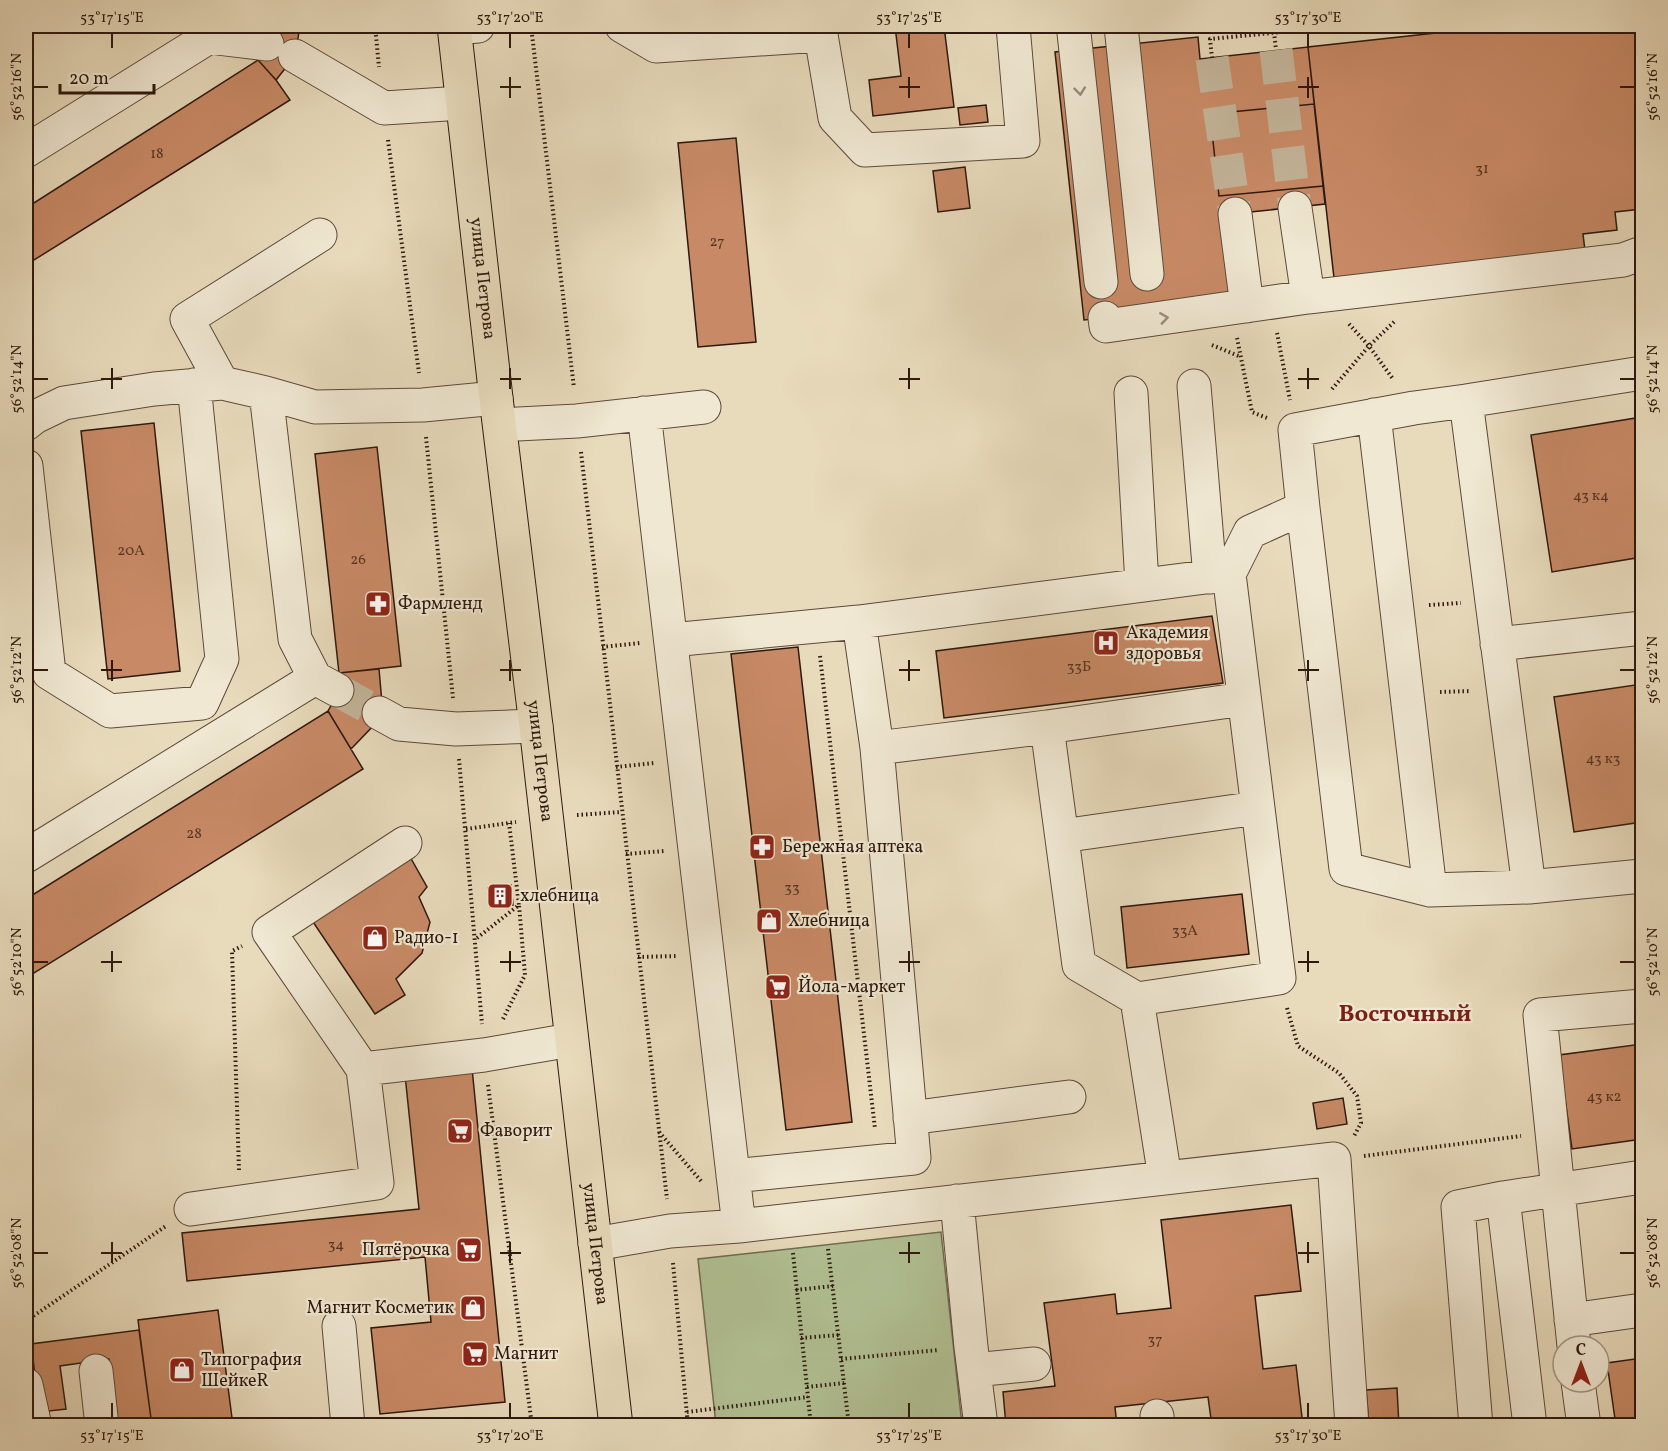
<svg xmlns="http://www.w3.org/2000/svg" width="1668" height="1451" font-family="Vollkorn,serif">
  <rect width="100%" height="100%" fill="#e8dbbc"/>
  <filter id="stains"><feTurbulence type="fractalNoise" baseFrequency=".00333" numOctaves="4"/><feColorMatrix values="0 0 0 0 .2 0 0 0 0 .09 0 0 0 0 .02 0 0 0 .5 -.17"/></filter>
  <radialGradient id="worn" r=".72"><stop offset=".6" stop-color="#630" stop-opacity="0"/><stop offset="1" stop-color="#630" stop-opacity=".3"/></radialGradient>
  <path fill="#b1c194" stroke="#6f6c51" stroke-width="1.5" d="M941,1232L962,1425H716L698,1259Z"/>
  <path fill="#c88a66" stroke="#2d180e" stroke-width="1.5" d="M275,26H300L295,56L276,80L258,60Z
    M895,26H944L954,107L873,116L869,80L901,76Z
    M1500,26H1642V209L1615,212L1617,230L1583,234L1586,259L1335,287L1308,47Z
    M1198,37L1200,59L1308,47L1325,204L1222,215L1231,305L1084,320L1055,52Z
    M258,60L276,80L290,100L26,265V208Z
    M1314,104L1323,186L1219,196L1210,114Z
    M986,105L988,122L960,125L958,108Z
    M736,138L756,342L698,347L678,143Z
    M965,167L970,208L938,212L933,171Z
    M1642,417V557L1552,572L1531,435Z
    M154,423L180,671L108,679L81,431Z
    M377,447L401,666L339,673L315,454Z
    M1212,616L1223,683L944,718L936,651Z
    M798,647L852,1122L786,1130L731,654Z
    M379,669L382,703L374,725L351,749L328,711L336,697L339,673Z
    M1642,684V822L1574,832L1554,697Z
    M328,711L363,769L26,978V899Z
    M409,855L427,887L419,897L430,922L422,953L396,979L405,995L375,1014L311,919Z
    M511,885L513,905L490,907L488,888Z
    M1242,894L1249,954L1127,968L1121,907Z
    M1642,1044V1139L1572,1149L1559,1055Z
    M472,1068L505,1402L380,1414L371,1328L431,1322L425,1257L187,1281L182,1233L419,1209L405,1075Z
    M1343,1098L1347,1124L1317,1129L1313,1103Z
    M1291,1205L1301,1291L1255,1296L1263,1369L1296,1365L1303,1426H1212L1208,1397L1115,1407L1117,1426H1006L1003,1392L1055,1386L1044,1303L1115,1294L1117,1314L1171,1308L1161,1220Z
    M218,1310L232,1418L172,1426H152L138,1320Z
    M139,1330L152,1426H117L109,1359L60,1366L66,1409L40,1412L31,1344Z
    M1642,1358V1426H1616L1607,1363Z
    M1397,1388L1399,1426H1369L1366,1390Z"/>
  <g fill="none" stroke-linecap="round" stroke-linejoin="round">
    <path stroke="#c3b499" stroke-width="33" stroke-dasharray="33 16" stroke-linecap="butt" d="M1276,50L1295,208
      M1212,58L1235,214
      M337,690L379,713"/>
    <defs>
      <path id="minor" d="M622,26L656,46L821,35L835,118L865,150L1023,141L1013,26
        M1121,26L1147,274
        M455,28L478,26
        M1074,33L1101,282
        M295,56L384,108L462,103
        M26,151L209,37L267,44
        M1295,208L1308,297
        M1235,214L1247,306
        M1105,318L1106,326L1308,297L1623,260L1642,253
        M1642,373L1466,401L1529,887L1642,876
        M222,383L187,319L320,235
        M1194,386L1210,577
        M1131,393L1142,584
        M644,413L739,1226
        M1374,415L1430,890
        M26,424L35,417L64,403L154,389L222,383L266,393
        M500,425L577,421L704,407
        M26,466L49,673L110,711L202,703L222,659L194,385
        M1303,508L1346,869L1430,890L1529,887
        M1229,574L1250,532L1303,508L1295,430L1414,408L1466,401
        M671,640L859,622L1229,574L1279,978L1137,999
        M1497,644L1642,628
        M337,690L315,678L295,639L266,393L315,407L423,405L496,398
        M379,713L399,724L456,729L536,726
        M1047,727L1244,699
        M877,748L1047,727L1079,965L1137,999L1165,1178
        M1062,836L1257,808
        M26,856L315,678
        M363,1069L269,932L405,843
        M910,1118L1069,1097
        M733,1176L914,1158L877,748L859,622
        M1503,1198L1530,1426
        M957,1201L971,1347L981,1426
        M191,1209L377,1183L363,1069L484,1055L571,1040
        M595,1244L670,1231L739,1226L1334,1159L1352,1426
        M1571,1320L1642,1310
        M339,1326L348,1426
        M1574,1346L1540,1015L1642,1006
        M974,1370L1034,1364
        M96,1371L102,1426
        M1578,1382L1584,1426
        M26,1385L35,1426
        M1157,1416L1158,1426
        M1476,1426L1458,1207L1503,1198L1642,1177"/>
      <g id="major">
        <path id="s1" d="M454,26L496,398L536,726L616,1426"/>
      </g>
    </defs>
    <use href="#minor" stroke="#5c493a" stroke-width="35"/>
    <use href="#major" stroke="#2d180e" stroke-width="35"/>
    <path stroke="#2d180e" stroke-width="4" stroke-dasharray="1.5 3" stroke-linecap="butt" d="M375,26L379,67
      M531,26L574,388
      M1274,32L1276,50
      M1212,58L1210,39L1343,26
      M388,140L419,373
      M1349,324L1369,346L1393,379
      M1277,333L1290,400
      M1237,338L1252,412L1267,418
      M1212,345L1241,357
      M1332,389L1369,346L1396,320
      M426,437L453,698
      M581,452L667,1199
      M1429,605L1461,603
      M602,647L640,643
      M820,656L875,1129
      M1440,692L1471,691
      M459,759L482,1024
      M616,767L654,763
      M577,815L621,812
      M466,829L516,822
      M626,854L664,851
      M477,938L519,905L509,823
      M638,957L676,956
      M1287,1008L1298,1046L1339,1073L1357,1096L1361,1123L1354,1136
      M503,1019L525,975L519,905
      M488,1085L532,1426
      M659,1132L701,1181
      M1364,1156L1521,1136
      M239,1170L232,951L242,946
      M828,1249L849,1426
      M793,1253L811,1426
      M673,1263L688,1426
      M796,1290L833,1286
      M26,1321L166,1226
      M801,1338L839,1335
      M841,1359L939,1350
      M807,1387L844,1383
      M687,1412L808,1397
      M519,1426L531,1424"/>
    <use href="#minor" stroke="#f0e8d3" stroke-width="33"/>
    <use href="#major" stroke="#e8dbbc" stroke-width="33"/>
  </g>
  <defs><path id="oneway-chevron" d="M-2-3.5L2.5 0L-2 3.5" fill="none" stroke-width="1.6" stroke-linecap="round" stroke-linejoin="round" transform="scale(1.5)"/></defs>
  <g stroke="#988a7a">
    <use href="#oneway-chevron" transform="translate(1080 91) rotate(84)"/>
    <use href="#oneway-chevron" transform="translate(1164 318) rotate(-8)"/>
  </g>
  <path fill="none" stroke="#2d180e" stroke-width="2" d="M112,33V48M510,33V48M909,33V48M1308,33V48M510,77V98M909,77V98M1308,77V98M33,87H48M500,87H521M899,87H920M1298,87H1319M1620,87H1635M112,368V389M510,368V389M909,368V389M1308,368V389M33,379H48M101,379H122M500,379H521M899,379H920M1298,379H1319M1620,379H1635M112,660V681M510,660V681M909,660V681M1308,660V681M33,670H48M101,670H122M500,670H521M899,670H920M1298,670H1319M1620,670H1635M112,951V972M510,951V972M909,951V972M1308,951V972M33,962H48M101,962H122M500,962H521M899,962H920M1298,962H1319M1620,962H1635M112,1242V1263M510,1242V1263M909,1242V1263M1308,1242V1263M33,1253H48M101,1253H122M500,1253H521M899,1253H920M1298,1253H1319M1620,1253H1635M112,1403V1418M510,1403V1418M909,1403V1418M1308,1403V1418"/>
  <defs>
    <symbol id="pharmacy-square" viewBox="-11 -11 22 22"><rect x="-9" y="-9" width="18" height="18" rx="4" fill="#8f2418" stroke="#f0e8d3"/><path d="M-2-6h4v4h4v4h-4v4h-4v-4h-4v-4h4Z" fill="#fff"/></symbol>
    <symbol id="hospital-square" viewBox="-11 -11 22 22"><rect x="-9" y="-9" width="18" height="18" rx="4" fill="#8f2418" stroke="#f0e8d3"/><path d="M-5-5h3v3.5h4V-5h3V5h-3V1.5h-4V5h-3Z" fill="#fff"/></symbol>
    <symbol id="building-square" viewBox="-11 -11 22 22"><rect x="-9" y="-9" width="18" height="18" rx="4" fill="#8f2418" stroke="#f0e8d3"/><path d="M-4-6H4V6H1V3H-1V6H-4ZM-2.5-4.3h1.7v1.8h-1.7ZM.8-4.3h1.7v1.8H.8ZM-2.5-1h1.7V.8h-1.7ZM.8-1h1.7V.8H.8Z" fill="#fff"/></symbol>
    <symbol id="shop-square" viewBox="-11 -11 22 22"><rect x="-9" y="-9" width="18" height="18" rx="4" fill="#8f2418" stroke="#f0e8d3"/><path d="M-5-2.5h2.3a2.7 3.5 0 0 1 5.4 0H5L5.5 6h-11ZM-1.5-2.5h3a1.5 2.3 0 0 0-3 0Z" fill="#fff"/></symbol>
    <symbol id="supermarket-square" viewBox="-11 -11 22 22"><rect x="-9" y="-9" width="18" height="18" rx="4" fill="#8f2418" stroke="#f0e8d3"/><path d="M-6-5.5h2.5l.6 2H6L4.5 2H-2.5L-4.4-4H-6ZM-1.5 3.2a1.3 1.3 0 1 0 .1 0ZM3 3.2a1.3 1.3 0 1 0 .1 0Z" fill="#fff"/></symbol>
  </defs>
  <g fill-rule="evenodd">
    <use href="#pharmacy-square" x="363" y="589" width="30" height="30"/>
    <use href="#hospital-square" x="1091" y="628" width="30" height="30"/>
    <use href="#pharmacy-square" x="747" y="832" width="30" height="30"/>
    <use href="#building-square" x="485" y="881" width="30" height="30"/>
    <use href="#shop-square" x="754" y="906" width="30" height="30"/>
    <use href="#shop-square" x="360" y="923" width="30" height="30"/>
    <use href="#supermarket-square" x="763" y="972" width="30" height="30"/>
    <use href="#supermarket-square" x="445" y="1116" width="30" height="30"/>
    <use href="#supermarket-square" x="454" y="1235" width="30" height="30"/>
    <use href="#shop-square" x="458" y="1293" width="30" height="30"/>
    <use href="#supermarket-square" x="460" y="1339" width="30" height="30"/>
    <use href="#shop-square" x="167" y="1355" width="30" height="30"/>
  </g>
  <g text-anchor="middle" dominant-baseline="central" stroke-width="4.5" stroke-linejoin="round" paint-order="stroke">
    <g font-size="15" fill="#543424">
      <text x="157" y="154">18</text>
      <text x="1482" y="169">31</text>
      <text x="717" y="242">27</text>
      <text x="1591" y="496">43 к4</text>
      <text x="131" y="551">20А</text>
      <text x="358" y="560">26</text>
      <text x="1079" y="667">33Б</text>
      <text x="1603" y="759">43 к3</text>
      <text x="194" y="834">28</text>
      <text x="792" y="888">33</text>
      <text x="1185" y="931">33А</text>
      <text x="1604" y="1097">43 к2</text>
      <text x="336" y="1245">34</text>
      <text x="1155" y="1340">37</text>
    </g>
    <g font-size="18" fill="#2d180e" stroke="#f0e8d3">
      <text stroke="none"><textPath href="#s1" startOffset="254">улица Петрова</textPath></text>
      <text stroke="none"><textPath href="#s1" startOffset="740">улица Петрова</textPath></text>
      <text stroke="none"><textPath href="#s1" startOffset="1226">улица Петрова</textPath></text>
    </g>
    <g font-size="18" fill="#2d180e" stroke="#f0e8d3" text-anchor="start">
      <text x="398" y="604">Фармленд</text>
      <text x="1126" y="633">Академия<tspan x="1126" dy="21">здоровья</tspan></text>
      <text x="782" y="847">Бережная аптека</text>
      <text x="520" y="896">хлебница</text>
      <text x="788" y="921">Хлебница</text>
      <text x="394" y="938">Радио-1</text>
      <text x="798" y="987">Йола-маркет</text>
      <text x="480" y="1131">Фаворит</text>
      <text x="450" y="1250" text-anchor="end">Пятёрочка</text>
      <text x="454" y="1308" text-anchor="end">Магнит Косметик</text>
      <text x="494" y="1354">Магнит</text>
      <text x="201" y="1360">Типография<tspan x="201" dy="21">ШейкеR</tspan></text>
    </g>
    <g font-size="24" font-weight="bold" fill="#7a1f14" stroke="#f0e8d3">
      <text x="1405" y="1015">Восточный</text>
    </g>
  </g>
  <rect width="1668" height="1451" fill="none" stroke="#e8dbbc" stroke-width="66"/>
  <g transform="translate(1581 1364)"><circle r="28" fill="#f0e8d3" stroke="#a29584" stroke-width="1.5"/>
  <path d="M0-4.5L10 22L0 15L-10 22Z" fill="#8f2418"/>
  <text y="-9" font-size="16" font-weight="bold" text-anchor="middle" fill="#2d180e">С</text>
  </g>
  <path d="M60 84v9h94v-9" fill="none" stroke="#2d180e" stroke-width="3"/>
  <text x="69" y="84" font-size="18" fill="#2d180e" stroke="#f0e8d3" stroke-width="4.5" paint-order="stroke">20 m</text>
  <rect x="33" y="33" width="1602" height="1385" fill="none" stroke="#2d180e" stroke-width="2"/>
  <g font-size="15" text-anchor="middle" fill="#2d180e">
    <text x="112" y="22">53°17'15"E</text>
    <text x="510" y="22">53°17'20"E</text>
    <text x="909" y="22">53°17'25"E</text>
    <text x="1308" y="22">53°17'30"E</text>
    <text transform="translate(16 87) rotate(-90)" y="5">56°52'16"N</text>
    <text transform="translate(1652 87) rotate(-90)" y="5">56°52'16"N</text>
    <text transform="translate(16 379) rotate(-90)" y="5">56°52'14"N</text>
    <text transform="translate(1652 379) rotate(-90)" y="5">56°52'14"N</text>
    <text transform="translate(16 670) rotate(-90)" y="5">56°52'12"N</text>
    <text transform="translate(1652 670) rotate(-90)" y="5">56°52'12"N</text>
    <text transform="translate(16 962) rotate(-90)" y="5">56°52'10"N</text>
    <text transform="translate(1652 962) rotate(-90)" y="5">56°52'10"N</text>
    <text transform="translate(16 1253) rotate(-90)" y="5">56°52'08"N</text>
    <text transform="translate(1652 1253) rotate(-90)" y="5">56°52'08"N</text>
    <text x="112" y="1440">53°17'15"E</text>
    <text x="510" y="1440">53°17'20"E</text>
    <text x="909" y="1440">53°17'25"E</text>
    <text x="1308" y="1440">53°17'30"E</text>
  </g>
  <rect width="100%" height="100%" filter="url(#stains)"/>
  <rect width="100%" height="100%" fill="url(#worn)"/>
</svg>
